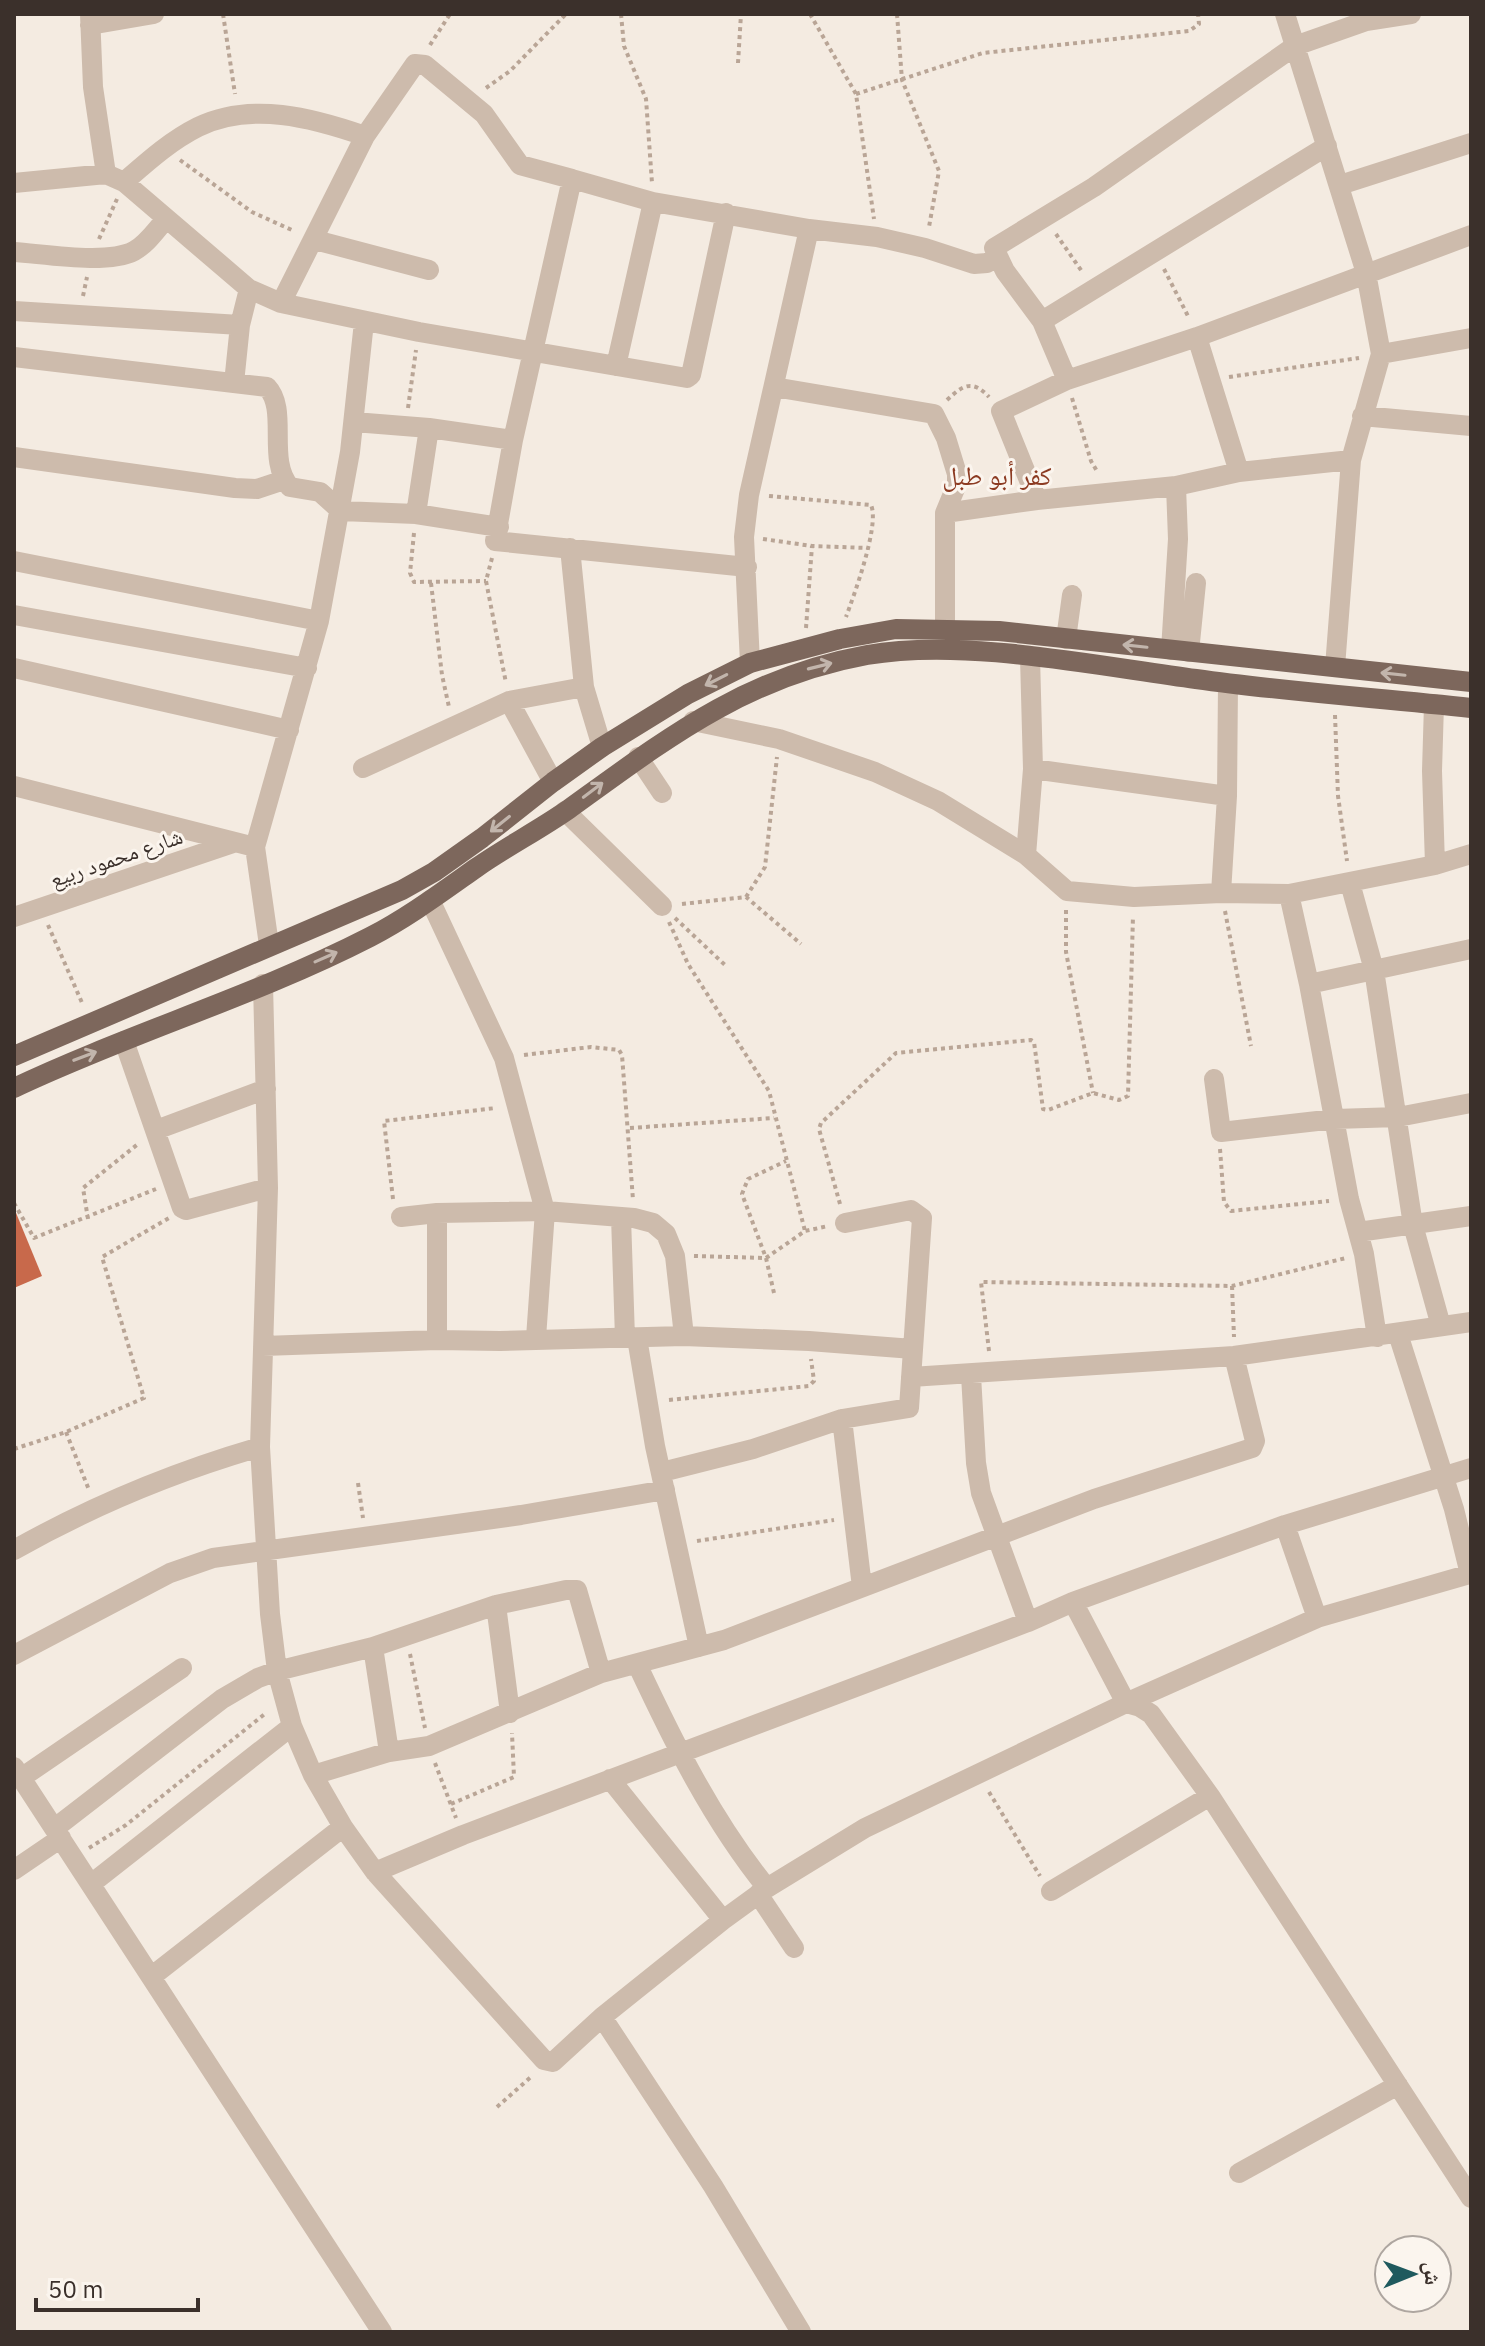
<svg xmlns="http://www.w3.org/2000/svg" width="1485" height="2346" font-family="'IBM Plex Sans','Noto Naskh Arabic',sans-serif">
  <rect width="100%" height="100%" fill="#f4ebe1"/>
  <path fill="#c8694b" d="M14,1208L42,1276L14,1288Z"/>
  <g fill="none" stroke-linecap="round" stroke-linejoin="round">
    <path stroke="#b9a596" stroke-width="4" stroke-dasharray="4 4" stroke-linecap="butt" d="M223,14L235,94
      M621,14L624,46L646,99L652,183
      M810,14L856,94L874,219
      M897,14L902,80L939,171L929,227
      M430,45L450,14
      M738,63L741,14
      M486,88L510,71L566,14
      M856,94L983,53L1189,31L1199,24L1198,14
      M180,160L252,212L294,231
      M1056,234L1083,273
      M99,239L117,199
      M1164,269L1189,318
      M83,296L87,277
      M1229,377L1359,358
      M1072,398L1091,461L1098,473
      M947,400C963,385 972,379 989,397
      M408,408L416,350
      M769,496L871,505C880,525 854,595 846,617
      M414,533L410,573L414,582L486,581
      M763,539L812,546L868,548
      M492,558L486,581L506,683
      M431,583L442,675L449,707
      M806,628L812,546
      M1335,715L1338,796L1347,861
      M746,897L765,867L777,757
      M682,904L746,897L801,944
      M1066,910V952L1093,1093
      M1225,911L1251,1046
      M675,918L725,965
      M669,922L688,964L769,1091L805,1231
      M48,925L83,1005
      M524,1055L591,1047L619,1050L622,1055L633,1200
      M630,1128L774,1118
      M1220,1149L1224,1202L1231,1211L1329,1201
      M393,1199L384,1121L496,1108
      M14,1203L34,1238L156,1189
      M840,1204L819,1129L821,1123L896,1053L1031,1040L1034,1042L1043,1109L1048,1110L1093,1093L1119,1100L1128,1096L1133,916
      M88,1219L83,1188L138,1144
      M694,1256L766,1258L805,1231L828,1226
      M1232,1286L1234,1337
      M774,1293L766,1258L742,1194L748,1179L786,1161
      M989,1351L981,1282L1232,1286L1346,1258
      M669,1400L809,1386L814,1381L811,1359
      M66,1432L89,1490
      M14,1449L66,1432L144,1398L102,1257L169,1218
      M358,1483L363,1518
      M697,1541L834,1520
      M410,1654L425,1728
      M435,1763L456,1818
      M989,1792L1040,1876
      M451,1804L514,1777L512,1733
      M89,1848L126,1825L266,1713
      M497,2107L532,2076"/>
    <path stroke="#cdbbac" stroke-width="20" d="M90,14L93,87L106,174
      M1285,14L1366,273L1381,354L1351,460L1335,667
      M90,25L154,14
      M124,182C147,162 170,141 198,127C251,101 313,118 365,136
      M14,183L106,174L124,182L249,289L281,303L419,332L687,378L691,375L726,213
      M1340,185L1471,143
      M315,240L429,270
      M14,252C45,254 107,265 134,251C147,244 156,230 166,219
      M281,303L365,136L415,64L425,65L484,114L520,165L572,179
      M14,311L240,325L249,289
      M1042,321L1327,146
      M1197,337L1239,472
      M1381,354L1471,338
      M14,357L267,387C289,410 266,460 290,487L320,492L341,511L416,514L499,527
      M616,366L653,202
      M1067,380L1042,321L1005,271L994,248L1094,187L1295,46L1366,21L1411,14
      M234,383L240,325
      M774,387L934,414L946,438L957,474V484L945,513V629
      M1362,416L1471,426
      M354,422L429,428
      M14,457L235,488L257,489L284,480
      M1037,500L1001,411L1067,380L1197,337L1471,235
      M945,513L1037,500L1176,486L1239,472L1351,460
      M416,514L429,428L513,440
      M570,548L584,687L602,747
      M14,561L319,621
      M747,567L495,541L513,440L572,179L653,202L809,229L877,237L925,248L974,264L987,263L997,257
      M14,615L307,668
      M1066,639L1072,595
      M1171,650L1178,539L1176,486
      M1189,652L1196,583
      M750,663L744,537L749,495L809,229
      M14,668L289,730
      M509,701L553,782
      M1434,704L1432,771L1435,865
      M693,721L779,739L875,772L938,801L1026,855L1067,891L1134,897L1221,893L1289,894L1435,865L1471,854
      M638,757L662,793
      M363,768L509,701L584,687
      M1033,769L1227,796
      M14,786L255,847
      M565,811L662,906
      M1026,855L1033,769L1030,657
      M1350,883L1374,970L1413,1225L1441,1326
      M1221,893L1227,796L1228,684
      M1289,894L1309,984L1349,1199L1364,1254L1377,1337
      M430,900L504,1058L545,1211L536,1338
      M14,917L233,843
      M269,945L255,847L319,621L350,452L364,322
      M1309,984L1471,949
      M124,1041L182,1208L186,1210L268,1188
      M1214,1079L1221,1132L1335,1119L1398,1117L1471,1103
      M156,1130L266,1089
      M437,1213V1340
      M401,1217L437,1213L545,1211L634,1218L653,1223L666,1234L675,1256L684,1336
      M621,1217L625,1338
      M1358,1232L1471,1216
      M637,1338L655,1446L699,1647
      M263,1346L437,1340L500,1341L684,1336L809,1341L913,1349
      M971,1375L976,1463L981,1493L1028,1622
      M911,1377L1234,1356L1471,1322
      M842,1419L862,1587
      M662,1472L753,1449L842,1419L909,1408L922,1218L911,1210L845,1223
      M1285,1525L1317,1618L1470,1574L1454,1509L1398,1334
      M14,1550C92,1506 174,1472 260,1447
      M1073,1602L1126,1703L1140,1707L1151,1714L1210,1796L1471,2198
      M496,1605L510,1713
      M373,1647L389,1752
      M14,1655L170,1573L213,1558L521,1515L665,1490
      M637,1664C674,1743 712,1820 767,1888L865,1828L1126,1703L1317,1618
      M14,1767L151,1977L343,1827L313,1775L292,1726L277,1671L270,1614L260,1447L268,1188L263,984
      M313,1775L389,1752L429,1746L601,1673L724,1640L1094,1499L1252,1448L1255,1441L1234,1356
      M21,1778L182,1668
      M610,1779L723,1920
      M343,1827L375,1872L544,2060L553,2062L602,2017L723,1920L767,1888
      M55,1828L222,1699L258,1678L277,1671L373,1647L496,1605L566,1590H577L601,1673
      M14,1870L61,1838
      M375,1872L463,1835L1028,1622L1073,1602L1285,1525L1471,1468
      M91,1884L292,1726
      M1051,1891L1210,1796
      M758,1894L794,1948
      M151,1977L382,2332
      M602,2017L713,2186L801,2332
      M1239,2173L1398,2085"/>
    <path stroke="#7d675c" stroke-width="20" d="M14,1056L402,890L434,872L482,838L553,782L602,747L688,694L750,663L840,639L896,629L999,631L1471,682
      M14,1088C130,1033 255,996 370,937C407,918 442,892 476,868C506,847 539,830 569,809C666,739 745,677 867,655C965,638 1097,666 1196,679C1287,692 1380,698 1471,708"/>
  </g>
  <defs><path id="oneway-shaft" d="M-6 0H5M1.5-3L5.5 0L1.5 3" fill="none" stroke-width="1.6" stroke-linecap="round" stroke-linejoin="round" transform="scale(2)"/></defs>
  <g stroke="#c2b5ac">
    <use href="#oneway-shaft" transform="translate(1135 646) rotate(-174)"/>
    <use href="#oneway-shaft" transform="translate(820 666) rotate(-14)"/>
    <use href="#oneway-shaft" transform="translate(1393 674) rotate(-174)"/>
    <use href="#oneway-shaft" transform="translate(716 680) rotate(153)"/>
    <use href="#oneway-shaft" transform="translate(593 790) rotate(-37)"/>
    <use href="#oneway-shaft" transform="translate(500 824) rotate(141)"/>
    <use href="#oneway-shaft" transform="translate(326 957) rotate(-24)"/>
    <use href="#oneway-shaft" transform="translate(85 1056) rotate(-21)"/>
  </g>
  <g text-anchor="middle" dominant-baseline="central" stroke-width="6" stroke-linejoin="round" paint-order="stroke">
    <g font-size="22" fill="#3b302b" stroke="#fbf5ee">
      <text transform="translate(116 857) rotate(-19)">شارع محمود ربيع</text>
    </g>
    <g font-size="26" fill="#8c3b22" stroke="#fbf5ee">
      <text x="997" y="475">كفر أبو طبل</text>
    </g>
  </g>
  <rect width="1485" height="2346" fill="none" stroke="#3b302b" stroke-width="32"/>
  <g transform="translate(1413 2274) rotate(89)"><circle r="38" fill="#fbf5ee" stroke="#aea6a0" stroke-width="2"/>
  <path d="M0-6L14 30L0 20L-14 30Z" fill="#1f5a5e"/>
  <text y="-12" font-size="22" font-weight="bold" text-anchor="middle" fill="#3b302b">ش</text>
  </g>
  <path d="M36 2298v12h162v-12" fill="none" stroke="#3b302b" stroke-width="4"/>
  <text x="48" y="2298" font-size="24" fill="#3b302b" stroke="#fbf5ee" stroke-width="6" paint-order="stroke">50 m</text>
</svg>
